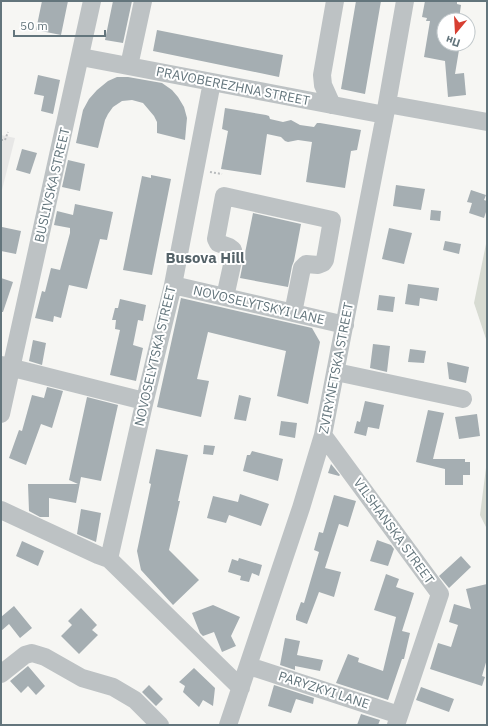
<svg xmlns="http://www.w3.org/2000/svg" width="488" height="726" font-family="'IBM Plex Sans',sans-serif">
  <rect width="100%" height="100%" fill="#f6f6f3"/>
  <path fill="#e7e7e6" d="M1,135L15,138L1,194Z"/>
  <path fill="#d7dbd2" d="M487,239V342L474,303Z
    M487,460V529L480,515Z"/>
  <path fill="#a5aeb2" d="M42,1H68L61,35L36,30Z
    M113,1H132L123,43L105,40Z
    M356,1H381L365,94L341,89Z
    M425,1H457V4L461,5L459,19L454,18V20H444V44H460L455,74L464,73L466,95L448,97L445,61L424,57L430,21H426L427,18L422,17Z
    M157,30L283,55L279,77L153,51Z
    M38,75L60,80L53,114L41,111L44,96L34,94Z
    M117,77H128L162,83L172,90L178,97L184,107L187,118L185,140L157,133V122L154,116L143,103L132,100L122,101L113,107L108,114L105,120L98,148L76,143L83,110L89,99L97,90L108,81Z
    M225,108L266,115L269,116L270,119L283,122L291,120L300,125L314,127L317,123H320L361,130L357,150L351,151L345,188L306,182L312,142L298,140L288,142L285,141L281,137L267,134L261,175L221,169L228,131L222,129Z
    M22,149L37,153L30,174L16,170Z
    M68,160L85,164L80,191L62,187Z
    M151,175L171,179L152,275L123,270L142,176L151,178Z
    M396,185L425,189L421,210L393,206Z
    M471,190L486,195L484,200L487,201V209L484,218L469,213L472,203L467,202Z
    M75,204L113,212L107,240L100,239L87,289L69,285L61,318L54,316L53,322L35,318L42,291L45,292L51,268L60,270L70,233V228L54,225L57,211L73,215Z
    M431,210L441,211L440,221L430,220Z
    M253,213L301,224L294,261L292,266L288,287L240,278Z
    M2,227L21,231L16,254L1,251Z
    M389,228L412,233L404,264L382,259Z
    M445,241L461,244L459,254L443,250Z
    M1,278L13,282L3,312H1Z
    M408,284L439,288L437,301L420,298L419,306L405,304Z
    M379,295L395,297L393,312L377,310Z
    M181,298L312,328L320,342L308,404L277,396L286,351L208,332L197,379L209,381L201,417L157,407Z
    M120,299L146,305L143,321L138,320L133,345L143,348L136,381L110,375L120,330L115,329L116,320H112L115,308H118Z
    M33,340L46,343L42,365L29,361Z
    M373,344L390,346L387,372L370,368Z
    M410,349L426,351L424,363L408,362Z
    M447,362L469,367L466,383L449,379Z
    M47,387L63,391L52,428L41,424L26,465L9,458L19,430L22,431L32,395L44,398Z
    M239,395L251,398L246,421L234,419Z
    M87,397L118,405L101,481L81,477L76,503L49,498V517H40L29,511L28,484H78L69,480Z
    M365,401L384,405L379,429L368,427L366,436L354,433L357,421L360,422Z
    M428,410L444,413L433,459H465V462H470V475H463V485H445V469L416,462Z
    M477,414L480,436L459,439L455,417Z
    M281,421L297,423L295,438L279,435Z
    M204,445L215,446L213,455L203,454Z
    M156,449L188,455L178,501H180L169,550L199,580L173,605L141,570L137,551L151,484L149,483Z
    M252,451L283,459L278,481L243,471L247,455H250Z
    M331,464L340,475L339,476L328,473Z
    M240,494L269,504L261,526L229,515L226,523L207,518L213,496L238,502Z
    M334,495L356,501L348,527L339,524L325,568L341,572L334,597L319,592L307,624L296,620V616L301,602L304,603L319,552L314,550L319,532L323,533Z
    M81,509L101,513L96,542L77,534Z
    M377,540L391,545L394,549L388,566L370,561Z
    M22,541L44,551L38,566L16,556Z
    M461,556L471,567L449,588L439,576Z
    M239,558L262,565L259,576L252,573L249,582L240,580L241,576L228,572L232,559L238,561Z
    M386,574L399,579L396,587L414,593L402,631L410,633L404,659H402L388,700L336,683L348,654L359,658L358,662L383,671L396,617L374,610Z
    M487,584V659L482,676L485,677L482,686L430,669L438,643L451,647L458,625L449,622L454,604L471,609L466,589Z
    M213,605L240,617L231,636L236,646L222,652L214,632L203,636L200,633L192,613Z
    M14,606L32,628L20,638L9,624L1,631V617Z
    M81,608L97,625L92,630L98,635L79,654L61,636L72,625L68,621Z
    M285,638L300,641L297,655L323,660L320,671L295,666V670L280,665Z
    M28,666L45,686L36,695L28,686L21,693L10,681Z
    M194,668L215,688L213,706L203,700L199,707L183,692L185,686L179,682Z
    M149,685L163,699L156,706L142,692Z
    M274,685L314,698L313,704L296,699L291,713L268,706Z
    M421,687L454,699L449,712L416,700Z
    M361,714L380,720L378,725H357Z"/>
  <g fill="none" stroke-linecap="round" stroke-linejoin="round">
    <path stroke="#b9bcbe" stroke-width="2" stroke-dasharray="2 2" stroke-linecap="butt" d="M1,140H5L8,132
      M210,172L222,174"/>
    <path stroke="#bdc2c4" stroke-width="18" d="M81,57L385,115
      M129,66L143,1
      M387,104L487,122
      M332,105L323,85L322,75L335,1
      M173,285L345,325
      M225,297L234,256L233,250L229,247L218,243L216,239L224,196L332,220L325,260L323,263L318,265L306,264L302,268L293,313
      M1,365L144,401
      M336,372L463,399
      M1,414L92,1
      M323,435L440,594L396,725
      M1,510L98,555L109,559L241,688
      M109,559L144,404L173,285L212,82
      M249,666L399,715
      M1,674L25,655L32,653L45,657L82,678L113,687L135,700L160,725
      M228,725L301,508L323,435L385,115L405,1"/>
  </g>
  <g text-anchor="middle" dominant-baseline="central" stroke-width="4" stroke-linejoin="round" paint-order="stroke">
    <g font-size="13" fill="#63757c" stroke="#fff">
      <text transform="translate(233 86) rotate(11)">PRAVOBEREZHNA STREET</text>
      <text transform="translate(52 185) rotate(-77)">BUSLIVSKA STREET</text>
      <text transform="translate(259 305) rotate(13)">NOVOSELYTSKYI LANE</text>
      <text transform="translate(155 356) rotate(-77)">NOVOSELYTSKA STREET</text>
      <text transform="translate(336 368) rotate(-79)">ZVIRYNETSKA STREET</text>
      <text transform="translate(394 531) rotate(54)">VILSHANSKA STREET</text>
      <text transform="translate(324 690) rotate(18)">PARYZKYI LANE</text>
    </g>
    <g font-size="15" font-weight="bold" fill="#546268" stroke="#fff">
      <text x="205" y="257">Busova Hill</text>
    </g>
  </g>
  <rect width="488" height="726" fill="none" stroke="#63757c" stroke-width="4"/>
  <g transform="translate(456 32) rotate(198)"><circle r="19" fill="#ffffff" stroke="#c1c8cb"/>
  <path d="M0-3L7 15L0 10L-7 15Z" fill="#d73f32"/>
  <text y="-6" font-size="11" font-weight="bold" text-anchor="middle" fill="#63757c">Пн</text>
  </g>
  <path d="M14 30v6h91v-6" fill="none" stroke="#63757c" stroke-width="2"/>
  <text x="20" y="30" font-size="12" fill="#63757c" stroke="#ffffff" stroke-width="3" paint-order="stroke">50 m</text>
</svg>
